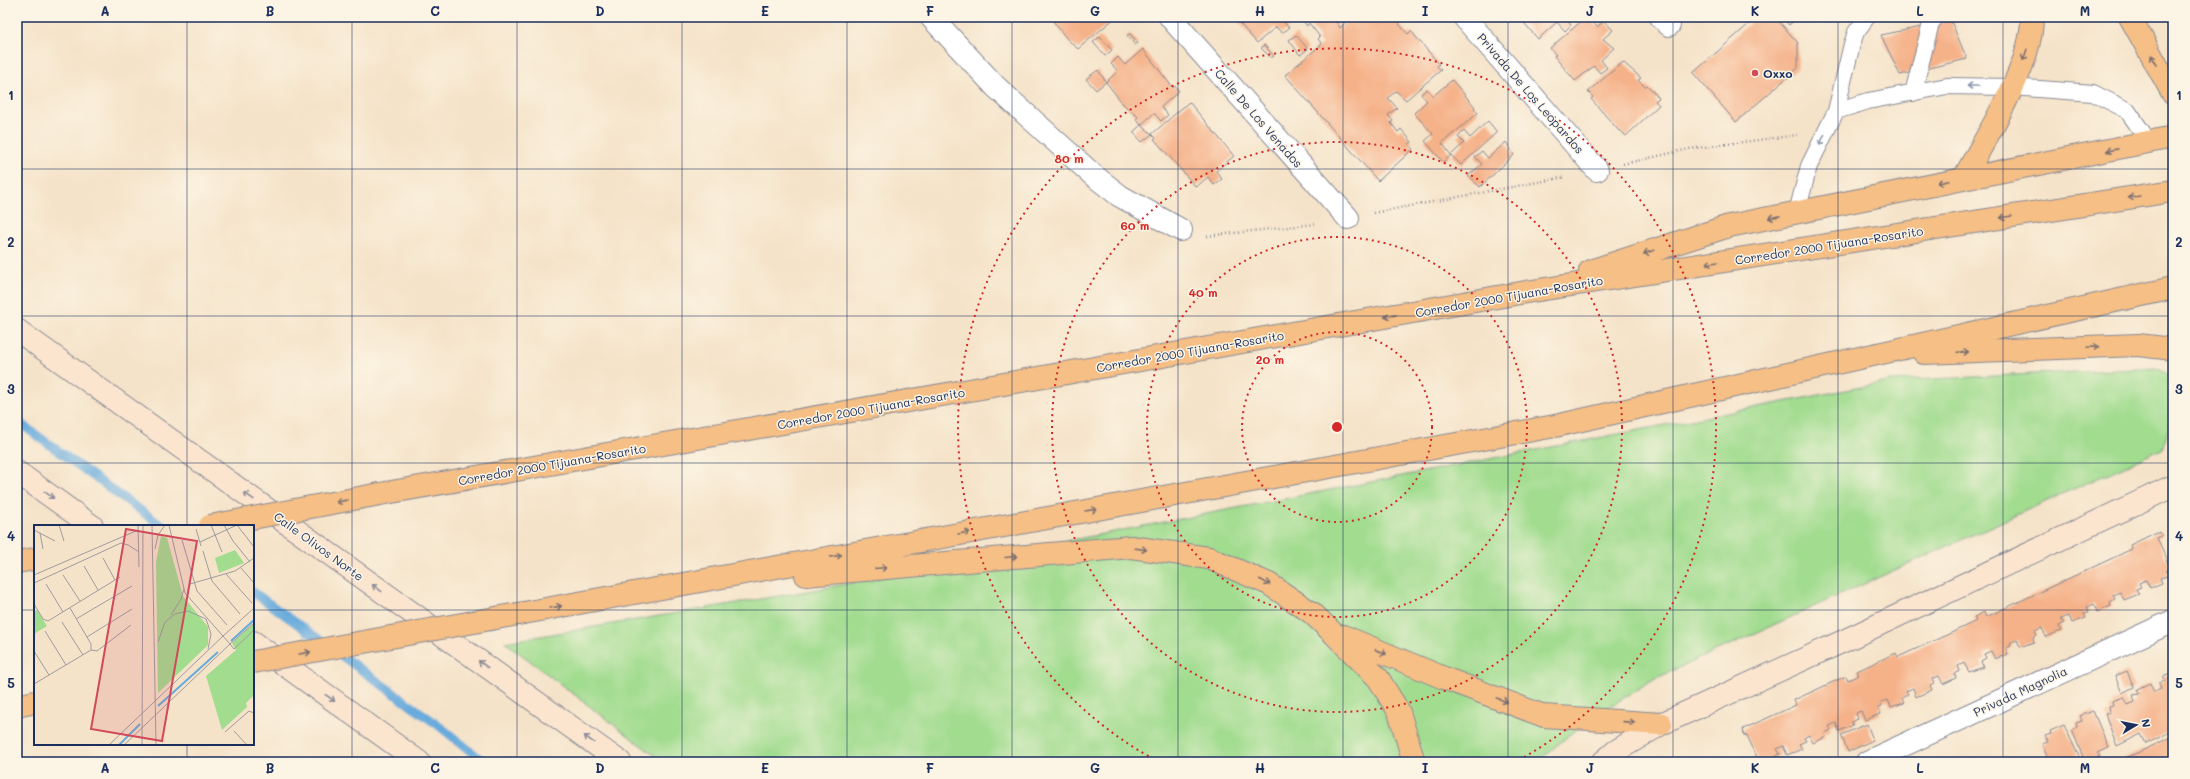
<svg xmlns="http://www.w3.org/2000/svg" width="2190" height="779" font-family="Mali,sans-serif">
  <rect width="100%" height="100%" fill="#fcf5e5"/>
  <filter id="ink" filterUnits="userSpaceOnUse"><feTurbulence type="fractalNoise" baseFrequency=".025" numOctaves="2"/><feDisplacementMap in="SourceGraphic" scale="8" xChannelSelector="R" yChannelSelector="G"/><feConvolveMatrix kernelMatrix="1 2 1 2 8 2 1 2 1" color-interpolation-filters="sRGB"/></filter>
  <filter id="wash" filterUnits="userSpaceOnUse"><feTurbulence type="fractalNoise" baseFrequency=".012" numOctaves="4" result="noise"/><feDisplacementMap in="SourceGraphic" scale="16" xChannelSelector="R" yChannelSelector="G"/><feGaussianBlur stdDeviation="0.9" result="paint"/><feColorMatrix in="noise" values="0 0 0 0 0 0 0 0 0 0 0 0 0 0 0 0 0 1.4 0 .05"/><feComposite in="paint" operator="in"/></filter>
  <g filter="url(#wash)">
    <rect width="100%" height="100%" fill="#f5e3c9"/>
    <path fill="#a1dc8f" stroke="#5e8676" d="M2157,368L2173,377V414L2162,449L1652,680L1581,725L1537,762H663L505,642L814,590L1892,381Z"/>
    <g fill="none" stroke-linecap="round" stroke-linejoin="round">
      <path stroke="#67aadc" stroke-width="9" d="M17,421L162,526
        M253,592L438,725L484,762"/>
    </g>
    <g id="blocks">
      <path fill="#f5b188" d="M1050,17H1116L1078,49L1067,39Z
        M1234,17H1288L1283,21L1289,28L1282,33L1276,27L1257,43Z
        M1300,17H1333L1340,28L1352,17H1397L1401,22L1399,24L1408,34L1411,31L1439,64L1437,66L1441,70L1406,100L1396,91L1388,98L1397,108L1388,115L1393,121L1391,123L1398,132L1401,129L1412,142L1409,144L1413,149L1378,181L1285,75L1322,44L1318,39L1320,37L1309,23L1307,26Z
        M1519,17H1564L1571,25L1565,31L1557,22L1538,39Z
        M1757,17H1775L1798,43V68L1736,122L1693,73Z
        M1782,17H1798L1789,25Z
        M1584,19L1588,23L1591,20L1597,27L1604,21L1613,30L1603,39L1614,48L1601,60L1607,68L1600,73L1594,66L1575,81L1554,56L1556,55L1550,48Z
        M1951,21L1967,59L1900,75L1881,35Z
        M1130,34L1138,43L1135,45L1127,35Z
        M1296,35L1308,49L1300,55L1289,40Z
        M1100,37L1112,50L1105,56L1093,42Z
        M1264,45L1274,56L1271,58L1261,48Z
        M1143,49L1173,88L1175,86L1179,91L1161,107L1168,115L1161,121L1154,113L1141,125L1136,119L1138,117L1123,104L1106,82L1118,71L1111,64L1118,57L1125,65Z
        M1623,62L1641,78L1638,80L1645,87L1647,85L1659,98L1655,101L1659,105L1626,136L1620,130L1619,131L1591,99L1593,97L1588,92Z
        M1098,70L1106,82L1096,90L1086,79Z
        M1452,80L1475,107L1474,108L1478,113L1442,143L1451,155L1443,162L1425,141L1433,134L1414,113L1427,101L1421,94L1427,89L1433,96Z
        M1189,102L1234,156L1216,171L1222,179L1214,185L1208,177L1196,187L1154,139L1156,138L1152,134L1142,142L1133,132L1141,125L1152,134Z
        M1488,121L1497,132L1461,165L1451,155L1464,143L1458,137L1464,131L1470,138Z
        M1506,142L1514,155L1480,187L1468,176L1482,164L1475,157L1482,151L1488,158Z
        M2159,531L2162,536L2157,538L2170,568L2166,570L2168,576L2160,578L2162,583L2150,588L2146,580L2139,583L2141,587L2136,589L2139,594L2124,600L2120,592L2113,595L2115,599L2110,602L2111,606L2097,612L2094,604L2087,607L2089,612L2084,613L2086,618L2072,623L2069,616L2061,619L2064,623L2059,626L2061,631L2046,637L2042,628L2035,631L2037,635L2033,637L2034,642L2020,647L2017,640L2010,643L2011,646L2006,648L2008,654L1995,659L1991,651L1984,654L1986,658L1981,661L1983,667L1969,672L1964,663L1958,666L1960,671L1955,674L1956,678L1943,684L1939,676L1932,679L1934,683L1930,685L1932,690L1916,697L1913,688L1906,691L1908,694L1902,698L1904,703L1891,707L1888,700L1881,702L1882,707L1878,708L1880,714L1865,720L1861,711L1856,713L1858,719L1851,722L1853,725L1839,731L1836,723L1829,726L1831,730L1825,733L1826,737L1813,743L1809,735L1804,738L1806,741L1799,744L1802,749L1787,755L1783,746L1777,749L1780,754L1775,757L1777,761L1775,762H1759L1747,735L1744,736L1743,729L1796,705L1794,700L1846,676L1848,680L1859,675L1857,671L1896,653L1898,657L1951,633L1976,621L1974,617L1984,612L1986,617L2132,549L2130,545Z
        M2127,671L2134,687L2122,693L2115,676Z
        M2173,673V721L2169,723L2172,731L2146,744L2141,734L2117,746L2105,714L2110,712L2109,706L2113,705L2112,701L2124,697L2128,705L2135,702L2133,695L2139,694L2137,689L2150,683L2154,692L2161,689L2159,683L2165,681L2163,677Z
        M2093,711L2109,748L2098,753L2100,756L2085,762L2072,730L2077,727L2076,723L2082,721L2080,716Z
        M1867,724L1873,740L1848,752L1841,735Z
        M2064,725L2081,761V762H2050L2042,744L2048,742L2045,736L2051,734L2050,731Z
        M2173,736V762H2117L2148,748Z"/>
    </g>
  </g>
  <g filter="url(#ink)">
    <use href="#blocks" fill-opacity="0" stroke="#888994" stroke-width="1"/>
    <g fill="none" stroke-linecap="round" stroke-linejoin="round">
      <defs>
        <path id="service" d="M1913,93L1931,23L1936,17
          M1836,111L1852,44L1856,32L1867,17
          M1797,212L1809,166L1836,111L1868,101L1947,86L2012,87L2093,93L2127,110L2150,143"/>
        <path id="minor" d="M931,17L996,87L1093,175L1120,196L1181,230
          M1170,17L1348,218
          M1464,17L1597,170
          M1661,17L1669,25
          M1867,762L2173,621"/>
        <path id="secondary" d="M17,330L620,762
          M17,472L92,526
          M253,642L419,762
          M1603,762L1616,751L1661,724L1848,639L2173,486"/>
        <path id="primary" d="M2130,17L2173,94
          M1964,178C1987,134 2033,65 2032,17"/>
        <path id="trunk" d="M1590,271L1729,226L2173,137
          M1924,353L2138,345L2173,349
          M380,494L1526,292L2173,191
          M17,562L35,559
          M806,575L1131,547L1209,558L1269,584L1312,613L1332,632L1378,678L1399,712L1414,762
          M518,614L1555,426L2173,288
          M1343,636L1444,678L1544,716L1661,724
          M17,706L35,702"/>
      </defs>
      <use href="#service" stroke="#888994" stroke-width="18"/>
      <use href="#minor" stroke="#888994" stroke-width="24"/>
      <use href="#secondary" stroke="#888994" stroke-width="24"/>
      <use href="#primary" stroke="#888994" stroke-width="24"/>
      <use href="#trunk" stroke="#888994" stroke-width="24"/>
      <path stroke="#888994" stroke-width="2.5" stroke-dasharray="1 3" stroke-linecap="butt" d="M1623,164L1689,149L1797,135
        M1373,213L1565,177
        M1207,236L1315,224"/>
      <use href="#service" stroke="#fff" stroke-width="16"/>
      <use href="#minor" stroke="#fff" stroke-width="22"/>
      <use href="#secondary" stroke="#fbe5cf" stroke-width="22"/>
      <use href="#primary" stroke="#f5bf86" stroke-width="22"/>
      <use href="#trunk" stroke="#f5bf86" stroke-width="22"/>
      <defs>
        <path id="trunk-bridge" d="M210,526L380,494
          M253,662L518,614"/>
      </defs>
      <use href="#trunk-bridge" stroke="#888994" stroke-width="24" stroke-linecap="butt"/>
      <use href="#trunk-bridge" stroke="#f5bf86" stroke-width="22"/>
    </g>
    <defs><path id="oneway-shaft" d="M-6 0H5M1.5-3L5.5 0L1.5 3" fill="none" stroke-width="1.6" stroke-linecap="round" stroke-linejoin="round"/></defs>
    <g stroke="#7d7070">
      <use href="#oneway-shaft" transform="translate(2025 55) rotate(109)"/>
      <use href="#oneway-shaft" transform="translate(2154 60) rotate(-120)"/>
      <use href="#oneway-shaft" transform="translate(2112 150) rotate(169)"/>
      <use href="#oneway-shaft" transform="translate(1943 182) rotate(168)"/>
      <use href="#oneway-shaft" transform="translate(2134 197) rotate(171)"/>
      <use href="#oneway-shaft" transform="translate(1774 217) rotate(169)"/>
      <use href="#oneway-shaft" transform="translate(2006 217) rotate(171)"/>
      <use href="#oneway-shaft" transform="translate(1649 252) rotate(162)"/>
      <use href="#oneway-shaft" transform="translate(1712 263) rotate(171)"/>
      <use href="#oneway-shaft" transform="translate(1390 316) rotate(170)"/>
      <use href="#oneway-shaft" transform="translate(2093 347) rotate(-2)"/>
      <use href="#oneway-shaft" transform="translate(1963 352) rotate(-2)"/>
      <use href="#oneway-shaft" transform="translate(342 501) rotate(169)"/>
      <use href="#oneway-shaft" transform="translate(1091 510) rotate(-10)"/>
      <use href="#oneway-shaft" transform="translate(964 533) rotate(-10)"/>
      <use href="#oneway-shaft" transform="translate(1141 549) rotate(8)"/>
      <use href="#oneway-shaft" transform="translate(836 556) rotate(-10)"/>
      <use href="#oneway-shaft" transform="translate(1011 557) rotate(-5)"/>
      <use href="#oneway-shaft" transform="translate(881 568) rotate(-5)"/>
      <use href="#oneway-shaft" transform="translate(1265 582) rotate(28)"/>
      <use href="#oneway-shaft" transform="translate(556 607) rotate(-10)"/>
      <use href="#oneway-shaft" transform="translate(1381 652) rotate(23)"/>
      <use href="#oneway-shaft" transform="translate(305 653) rotate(-10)"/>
      <use href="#oneway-shaft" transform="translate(1502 700) rotate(20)"/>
      <use href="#oneway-shaft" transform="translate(1629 722) rotate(4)"/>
    </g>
    <g stroke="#8d97ae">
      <use href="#oneway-shaft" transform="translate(1973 86) rotate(180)"/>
      <use href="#oneway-shaft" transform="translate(1822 140) rotate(115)"/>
    </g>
    <g stroke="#8b8a96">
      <use href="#oneway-shaft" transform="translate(49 495) rotate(36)"/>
      <use href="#oneway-shaft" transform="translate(249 496) rotate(-144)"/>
      <use href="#oneway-shaft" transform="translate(377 588) rotate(-144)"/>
      <use href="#oneway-shaft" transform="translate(483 664) rotate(-144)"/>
      <use href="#oneway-shaft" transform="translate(330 698) rotate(36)"/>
      <use href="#oneway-shaft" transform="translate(589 739) rotate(-144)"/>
    </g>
  </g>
  <path fill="none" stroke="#1b2f5e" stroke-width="1" stroke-opacity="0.55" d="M187,17V526M352,17V762M517,17V762M682,17V762M847,17V762M1012,17V762M1178,17V762M1343,17V762M1508,17V762M1673,17V762M1838,17V762M2003,17V762M17,169H2173M17,316H2173M17,463H2173M17,610H35M253,610H2173M187,744V762"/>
  <g fill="none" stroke="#d62828" stroke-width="2" stroke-dasharray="2 4">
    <circle cx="1337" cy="427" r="95"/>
    <circle cx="1337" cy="427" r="190"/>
    <circle cx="1337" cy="427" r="285"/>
    <path d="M1159 762A379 379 0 1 1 1515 762"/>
  </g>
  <circle fill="#d1495b" stroke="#fcf5e5" stroke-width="1.5" cx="1755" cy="73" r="4"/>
  <g text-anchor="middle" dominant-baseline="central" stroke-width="3" stroke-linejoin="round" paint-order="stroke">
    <g font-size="12" font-weight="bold" fill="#1b2f5e" stroke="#fcf5e5" text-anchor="start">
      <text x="1763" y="73">Oxxo</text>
    </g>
    <g font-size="12" fill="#1b2f5e" stroke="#fcf5e5">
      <text transform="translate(1531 93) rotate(49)">Privada De Los Leopardos</text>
      <text transform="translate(1259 118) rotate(49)">Calle De Los Venados</text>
      <text transform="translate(1829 245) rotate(-9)">Corredor 2000 Tijuana-Rosarito</text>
      <text transform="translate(1509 296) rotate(-10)">Corredor 2000 Tijuana-Rosarito</text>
      <text transform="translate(1190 351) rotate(-10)">Corredor 2000 Tijuana-Rosarito</text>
      <text transform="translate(871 408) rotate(-10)">Corredor 2000 Tijuana-Rosarito</text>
      <text transform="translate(552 464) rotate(-10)">Corredor 2000 Tijuana-Rosarito</text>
      <text transform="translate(319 546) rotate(36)">Calle Olivos Norte</text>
      <text transform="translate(2020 691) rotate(-25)">Privada Magnolia</text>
    </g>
  </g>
  <g transform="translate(34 525)">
    <rect width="220" height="220" fill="#f5e3c9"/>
    <path d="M127,11L133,13L149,71L174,102V120L124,168L122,37ZM201,25L210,38L185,48L181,33ZM3,85L13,101L0,109V86ZM220,98V170L212,178L213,182L188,205L172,151L202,125L198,118Z" fill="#a1dc8f"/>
    <path fill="none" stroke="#67aadc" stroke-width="2" d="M197,116L220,95M124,181L184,127M85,220L106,199"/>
    <path fill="none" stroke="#9e9b9e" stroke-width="1" d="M25,0L30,16M104,0L105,42M118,0L122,220M177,0L188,27M190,0L199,16L216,37M203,0L220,22M162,4L167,21M0,5L21,16M6,8L9,24M148,15L163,66L193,100M166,17L203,0M121,24L124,10L131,0M169,26L178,56L206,89M69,33L81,55M50,41L64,65M207,43L220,58M192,49L218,78M0,50L104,5M29,50L46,76M0,58L87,18L94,20L105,27M12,59L29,87M156,59L201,46L220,33M0,79L9,94L14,96L86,52M137,90L147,74L150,64M42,94L98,61M28,97L49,130M220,98L196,119L200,124L220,105M11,106L32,140M53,112L98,84M188,112L220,83M124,117L131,97L141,89L154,86L172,94L177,109L174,124M57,125L63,126L97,100M0,126L15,150M0,159L57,125V119L36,83M200,206L213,220M191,207L215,186L220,188M75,220L188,112M90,220L196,119L151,68L135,0M108,220L109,0"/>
    <path fill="#d1495b" fill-opacity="0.15" stroke="#d1495b" stroke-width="2" d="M92,4L163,16L128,216L57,204Z"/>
    <rect width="220" height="220" fill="none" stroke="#1b2f5e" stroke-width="2"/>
  </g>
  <circle cx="1337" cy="427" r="6" fill="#d62828" stroke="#fcf5e5" stroke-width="2"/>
  <g font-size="12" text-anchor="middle" font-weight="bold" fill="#d62828" stroke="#fcf5e5" stroke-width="3" stroke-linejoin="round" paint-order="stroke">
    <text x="1069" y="163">80 m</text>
    <text x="1135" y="230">60 m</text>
    <text x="1203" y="297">40 m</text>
    <text x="1270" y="364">20 m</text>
  </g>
  <rect width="2190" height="779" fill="none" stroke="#fcf5e5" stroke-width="44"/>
  <g transform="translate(2136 725) rotate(80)" stroke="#fcf5e5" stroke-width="3" paint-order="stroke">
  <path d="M0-3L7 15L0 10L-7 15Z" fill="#1b2f5e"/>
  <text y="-6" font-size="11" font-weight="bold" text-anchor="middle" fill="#1b2f5e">N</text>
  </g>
  <rect x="22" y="22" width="2146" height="735" fill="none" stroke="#1b2f5e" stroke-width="1.5"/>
  <g font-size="13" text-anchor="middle" font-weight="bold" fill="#1b2f5e">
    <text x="105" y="16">A</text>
    <text x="270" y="16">B</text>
    <text x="435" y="16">C</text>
    <text x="600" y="16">D</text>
    <text x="765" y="16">E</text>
    <text x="930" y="16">F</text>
    <text x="1095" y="16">G</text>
    <text x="1260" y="16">H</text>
    <text x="1425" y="16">I</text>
    <text x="1590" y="16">J</text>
    <text x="1755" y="16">K</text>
    <text x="1920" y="16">L</text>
    <text x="2085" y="16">M</text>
    <text x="11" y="100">1</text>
    <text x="2179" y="100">1</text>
    <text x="11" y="247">2</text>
    <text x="2179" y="247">2</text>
    <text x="11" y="394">3</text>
    <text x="2179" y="394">3</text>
    <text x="11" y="541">4</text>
    <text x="2179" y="541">4</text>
    <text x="11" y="688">5</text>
    <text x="2179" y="688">5</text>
    <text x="105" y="773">A</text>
    <text x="270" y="773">B</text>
    <text x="435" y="773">C</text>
    <text x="600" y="773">D</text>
    <text x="765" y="773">E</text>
    <text x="930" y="773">F</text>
    <text x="1095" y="773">G</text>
    <text x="1260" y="773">H</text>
    <text x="1425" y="773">I</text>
    <text x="1590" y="773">J</text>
    <text x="1755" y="773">K</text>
    <text x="1920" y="773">L</text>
    <text x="2085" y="773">M</text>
  </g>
</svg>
